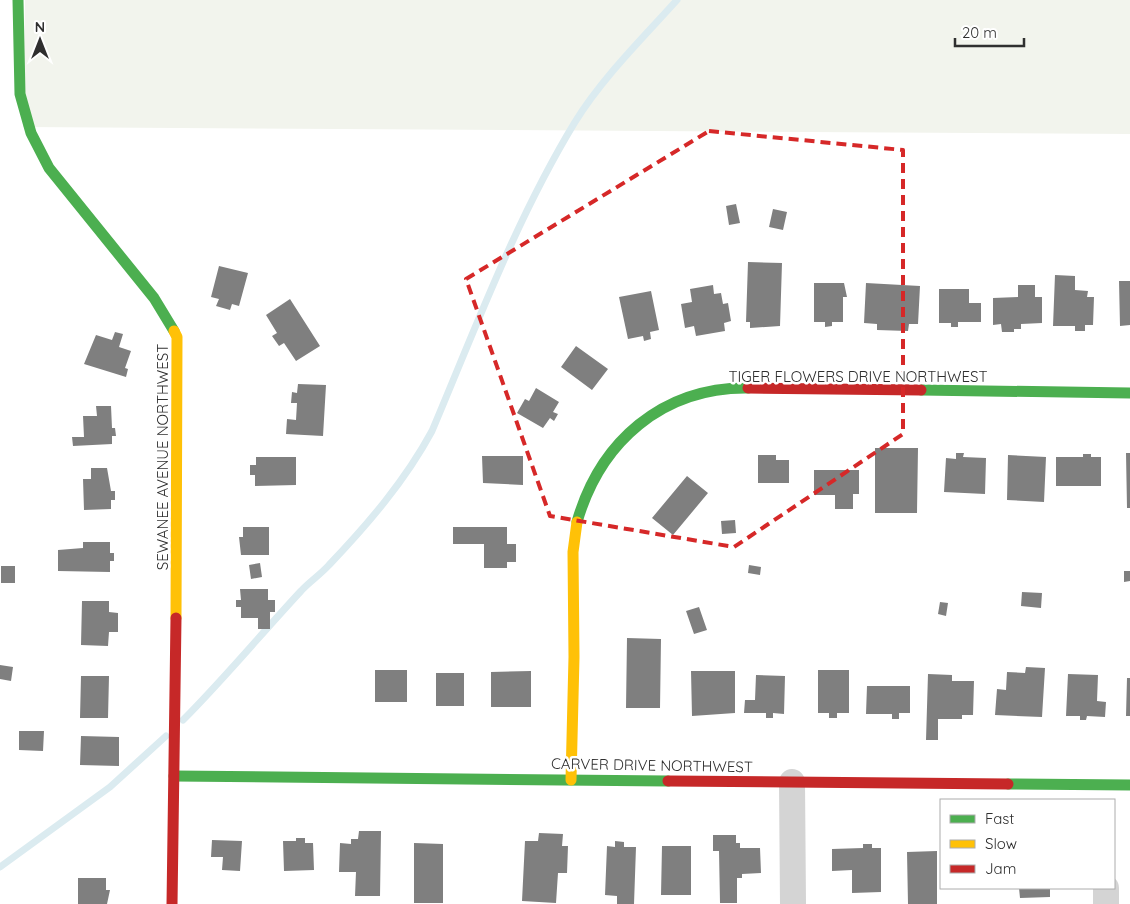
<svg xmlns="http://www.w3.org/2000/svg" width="1130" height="904" font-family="Quicksand,sans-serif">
  <rect width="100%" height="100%" fill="#fff"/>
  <path fill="#f2f4ed" d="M25,0H1130V134L23,127Z"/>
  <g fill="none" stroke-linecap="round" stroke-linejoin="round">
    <path stroke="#dbebf0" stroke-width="7" d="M183,720C224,679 261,634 301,591C309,582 320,575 329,565C368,524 405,481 432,431C476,327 516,219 575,122C603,77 642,39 677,0
      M0,867L110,787L166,736"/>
  </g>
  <path fill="#7f7f7f" d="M736,204L740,223L729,225L726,206Z
    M773,209L787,212L783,230L769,227Z
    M748,262L782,263L780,326L750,328V322H746Z
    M219,266L248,273L239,306L232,304L230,310L216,306L219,299L211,297Z
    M1055,275L1075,276V290L1088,291L1087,297H1094L1093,325H1085V331H1075V326H1053Z
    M1119,281H1130V325L1120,326Z
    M814,283H844L847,297H843V322H832V326L825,327V322H814Z
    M866,283L920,286L918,324H909L908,331L877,330V324L864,323Z
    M713,285L714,294L721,293L723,304L728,303L731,321L724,323L725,331L696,336L694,326L685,328L681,304L692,302L690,289Z
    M1018,285H1035V297H1042V323L1021,324V329H1014V332H1002L1001,324L993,325V298L1018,297Z
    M939,289H969V303H981V322H958V327H951V323H939Z
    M651,291L659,330L650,332L651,339L644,341L643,336L628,339L619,297Z
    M290,299L320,346L296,361L284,343L279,346L272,336L277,333L266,315Z
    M115,332L123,334L119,347L131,351L125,368L128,369L126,377L84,364L96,335L112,340Z
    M576,346L608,369L592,390L561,367Z
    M298,384L326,385L323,436L286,434L287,419L296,420L297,403H291L292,392L297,393Z
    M536,388L559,402L553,412L558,414L554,421L550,418L543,428L517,413L525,399L529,401Z
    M96,406H111L112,428H115L116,436H112V444L73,446L72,437H84L83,416H97Z
    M875,448H918L917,513H875Z
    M956,453H964L963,457L986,458L985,494L944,492L946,458L956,459Z
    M1126,453H1130V508H1127Z
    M1083,454H1091V457H1101V486H1056V457H1083Z
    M758,455H776V460H789V483H758Z
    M1008,455L1046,457L1044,502L1007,500Z
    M482,456H523V485L483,483Z
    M256,457H296V485L255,486V475H250V465H256Z
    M91,468H107L111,491H115V500H111V509L84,510L83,479H91Z
    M814,470H859V494H853V509H835V495H814Z
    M687,476L708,493L673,535L652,518Z
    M735,520L736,533L722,534L721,521Z
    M243,527H269V555H241L239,537H243Z
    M453,527H507V544H516V562H507V568H484V544H453Z
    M83,542H110V553H114V561H110V572L58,571V550L83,548Z
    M260,563L262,577L251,579L249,565Z
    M749,565L761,567L760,575L748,573Z
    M1,566H15V583H1Z
    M1124,571H1130V581L1124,582Z
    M240,589H268V600H275V612H270V629H258V618H241V607H236V600H241Z
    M1022,592L1042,593L1041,608L1021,606Z
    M82,601H109V612L118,613V632H109L108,646L81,645Z
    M940,602L948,603L946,616L938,614Z
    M699,607L707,630L694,634L686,611Z
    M627,638L661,639L660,708H626Z
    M0,665L13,667L11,681L0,679Z
    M1026,667L1045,668L1042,717L995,715L997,689L1006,690L1007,672L1025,673Z
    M375,670H407V702H375Z
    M818,670H849V713H837V718H829V713H818Z
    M531,671V707H491V672Z
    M691,671H735V713L692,716Z
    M436,673H464V706H436Z
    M928,674L952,675V681H974L973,715H962V719H938V740H926Z
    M1068,674L1098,675L1097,701L1106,702L1105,717L1087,716L1086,720H1080V716H1066Z
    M756,675L785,676L784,714L773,713V718H766V713H744L745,700H755Z
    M81,676H109L108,718H80Z
    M1127,678H1130V716H1126Z
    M867,686H910V713H899V719H892V714H866Z
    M19,731H44L43,751L19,750Z
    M81,736L119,737V766L80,765Z
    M359,831H381L380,896H355L356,872H339L340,843L351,844V839H358Z
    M539,833L563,834L562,846H568L567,873H558L556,903L522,901L525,841H538Z
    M713,835H736V843H740V848H760L761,873L742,874V878H737V903H720L719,851H713Z
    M296,838H305V843H313L314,870L284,871L283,841H296Z
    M212,840L242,841L240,871L222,870L223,857H211Z
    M615,841L624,842V847H636L634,904H617V896L605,895L607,846L615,847Z
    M414,843L443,844V903H414Z
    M863,844H872V848H881V892L852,893V870L832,871V849L863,848Z
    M662,846H691V895H661Z
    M937,851V904H908L907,852Z
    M78,878H106V890H110L107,904H78Z
    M1019,888H1050V897L1020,898Z"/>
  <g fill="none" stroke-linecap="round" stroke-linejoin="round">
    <path stroke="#d4d4d4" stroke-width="26" d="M792,782L793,904
      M1106,904V888"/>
    <path stroke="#4caf50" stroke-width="11" d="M18,0L20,94L31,133L49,168L154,298L174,331
      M921,390L1130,393
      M577,522C600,442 662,387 748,388
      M174,776L668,781
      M1008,784L1130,785"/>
    <path stroke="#ffc107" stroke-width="11" d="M174,331L177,337L176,618
      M571,780L574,657L573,552L577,522"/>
    <path stroke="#c62828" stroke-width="11" d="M748,388L921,390
      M668,781L1008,784
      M172,904L176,618"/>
  </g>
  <path fill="none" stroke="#d62828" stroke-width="4" stroke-dasharray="10 6" stroke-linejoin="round" d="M709,131L903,150V434L734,547L550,516L466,279Z"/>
  <g text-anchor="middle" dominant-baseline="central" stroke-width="5" stroke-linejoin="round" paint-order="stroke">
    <g font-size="15" fill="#2f2f2f" stroke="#fff">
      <text x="858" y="376">TIGER FLOWERS DRIVE NORTHWEST</text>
      <text transform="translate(162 457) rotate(-90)">SEWANEE AVENUE NORTHWEST</text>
      <text transform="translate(652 765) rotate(1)">CARVER DRIVE NORTHWEST</text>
    </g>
  </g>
  <rect x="940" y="799" width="175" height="90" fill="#ffffff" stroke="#acacac"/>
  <rect x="950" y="815" width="25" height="8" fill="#4caf50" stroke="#acacac"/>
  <text x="985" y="824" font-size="15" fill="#2f2f2f">Fast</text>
  <rect x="950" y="840" width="25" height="8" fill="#ffc107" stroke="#acacac"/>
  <text x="985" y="849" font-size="15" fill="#2f2f2f">Slow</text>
  <rect x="950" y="865" width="25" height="8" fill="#c62828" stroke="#acacac"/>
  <text x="985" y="874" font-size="15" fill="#2f2f2f">Jam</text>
  <g transform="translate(40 40)" stroke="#ffffff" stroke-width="4" paint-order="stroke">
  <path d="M0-4L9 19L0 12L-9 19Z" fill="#2f2f2f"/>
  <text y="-8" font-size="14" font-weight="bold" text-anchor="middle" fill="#2f2f2f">N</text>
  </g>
  <path d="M955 38v8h69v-8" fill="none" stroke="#2f2f2f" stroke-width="2.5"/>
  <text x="962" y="38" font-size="15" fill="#2f2f2f" stroke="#ffffff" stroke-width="4" paint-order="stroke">20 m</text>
</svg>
